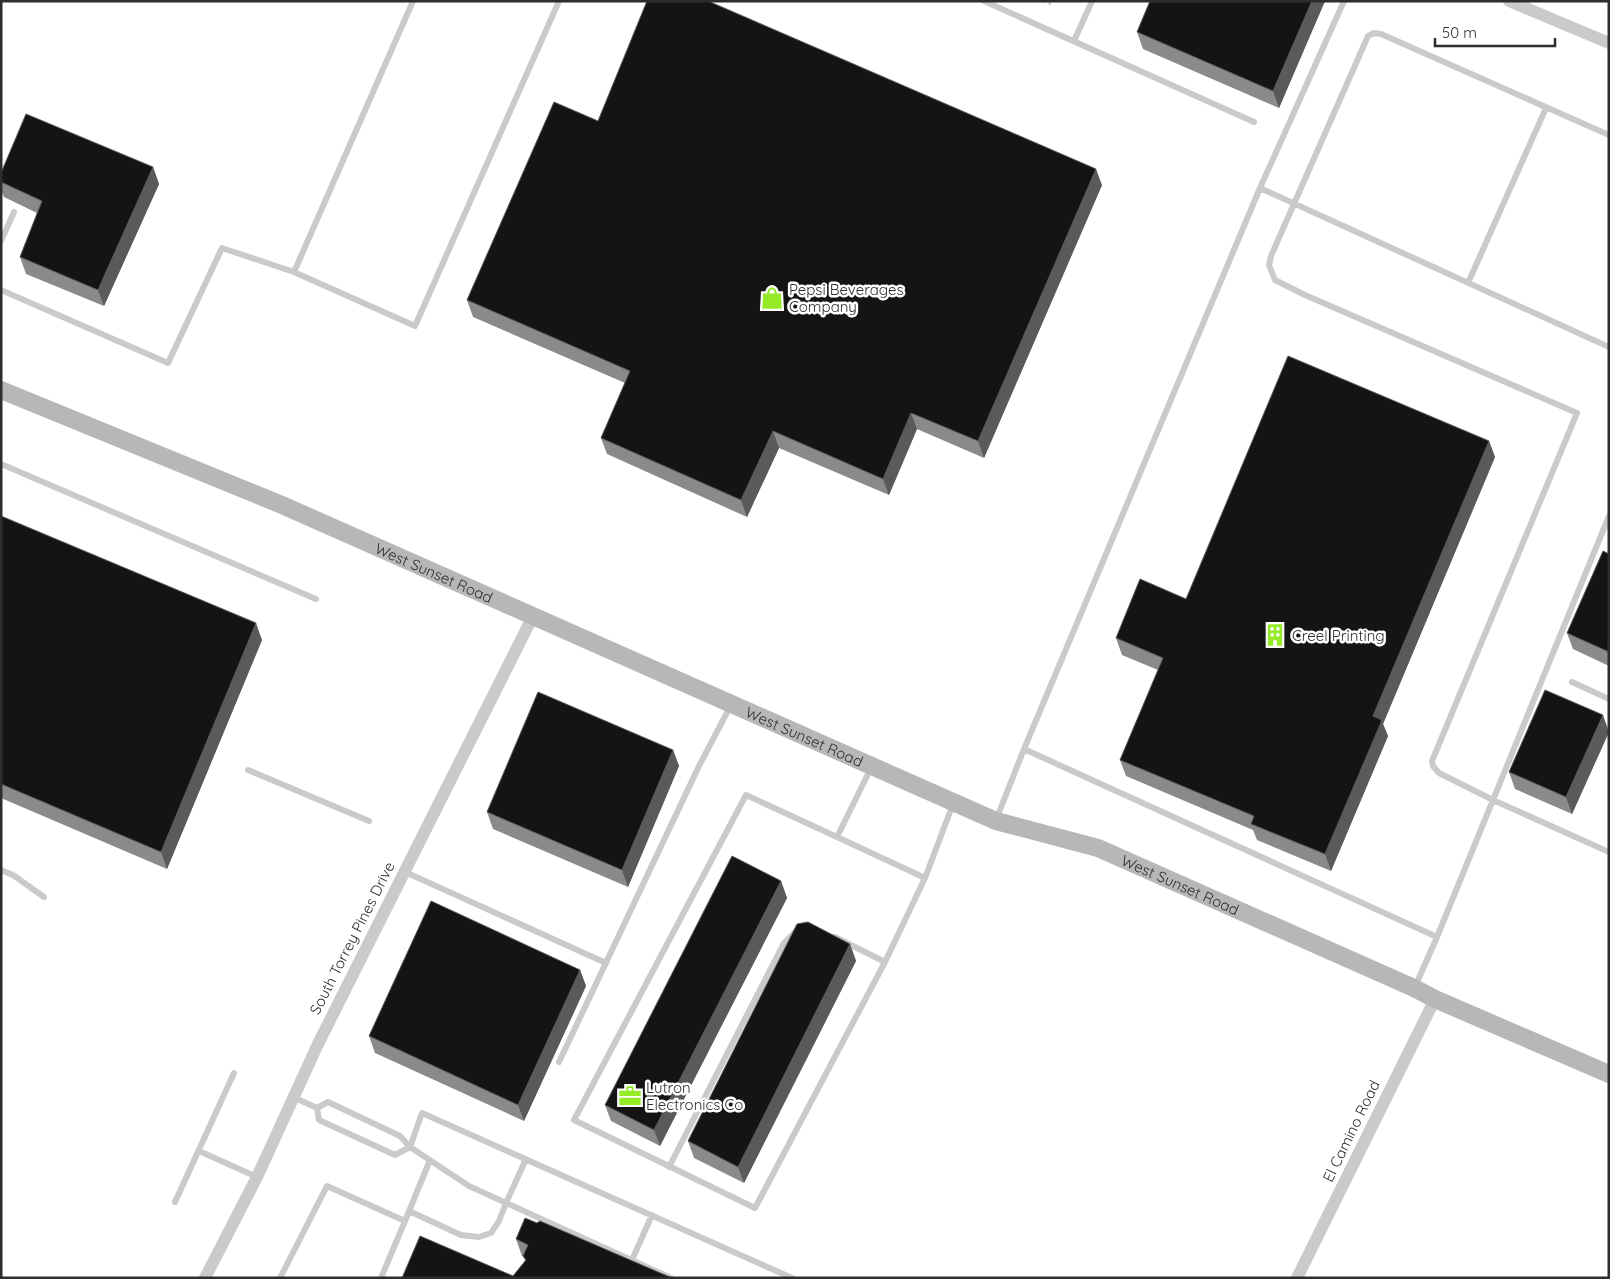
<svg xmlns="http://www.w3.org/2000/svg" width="1610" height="1279" font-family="Quicksand,sans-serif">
  <rect width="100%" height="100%" fill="#fff"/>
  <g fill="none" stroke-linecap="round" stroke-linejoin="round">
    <path stroke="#cacaca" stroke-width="3" stroke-dasharray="2.5 2.5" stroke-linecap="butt" d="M1044,1L1051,4L1052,1"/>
    <path stroke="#cacaca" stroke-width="6" d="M984,1L1254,122
      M1074,41L1092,1
      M1609,135L1381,34L1374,33L1368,36L1271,256L1269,265L1275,280L1305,295L1577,413L1432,761L1433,766L1439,773L1493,800L1609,852
      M1260,188L1609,347
      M1,241L14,212
      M294,272L415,326L559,1
      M1468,283L1546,108
      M1,290L168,363L222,248L294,272L413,1
      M1,464L316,599
      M1572,682L1609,699
      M1024,749L1437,937
      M871,768L837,837L746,795L574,1120L755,1208L885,962L925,878L953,804
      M248,770L369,821
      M996,820L1024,749L1260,188L1344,1
      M837,837L925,878
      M1,870L13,875L44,897
      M403,871L606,963
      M835,937L885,962
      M1415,987L1437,937L1609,516
      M559,1062L699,766L731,705
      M293,1097L317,1108
      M328,1102L400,1136L410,1147L395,1155L319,1120L317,1108Z
      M199,1151L257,1177
      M669,1167L784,943L799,928
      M175,1202L234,1073
      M409,1211L461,1235L479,1237L491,1233L499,1221L506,1203L526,1159
      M632,1260L652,1215
      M280,1278L327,1186L405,1221L430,1160
      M381,1278L405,1221
      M671,1278L469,1186L410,1147L422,1113L792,1278"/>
    <path stroke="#cacaca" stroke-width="12" d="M1509,1L1609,43
      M205,1278L257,1177L318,1044L533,616
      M1297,1278L1435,999"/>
    <path stroke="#b7b7b7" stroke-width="18" id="s1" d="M1,390L282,505L996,821L1098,848L1414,988L1435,999L1609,1074"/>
  </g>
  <path fill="#8a8a8a" d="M1150,1H1325L1279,108L1143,49L1137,32Z
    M598,121L1102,185L984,458L917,429L889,495L779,448L747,517L607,454L601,438L625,383L473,317L467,300Z
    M153,167L159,184L104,306L26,274L20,257L37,213L4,197L1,190V173Z
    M1489,441L1495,457L1383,724L1388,736L1331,871L1257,840L1253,830L1126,776L1120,760L1158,670L1122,655L1116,638L1186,599Z
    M1,516L262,640L167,869L1,798Z
    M1609,554V666L1573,649L1567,633Z
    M1609,732L1572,814L1515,789L1509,772Z
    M673,750L679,766L628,887L493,829L487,812Z
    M781,881L787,898L660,1146L611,1121L605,1105Z
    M850,944L856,961L744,1183L694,1158L688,1141Z
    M580,970L586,986L524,1121L375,1053L369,1036Z
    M516,1239L672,1278L513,1276L525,1261L524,1257L522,1256Z"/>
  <path fill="#5a5a5a" d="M1312,1H1325L1279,108L1273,91Z
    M153,167L159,184L104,306L98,290Z
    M1096,169L1102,185L984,458L978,441Z
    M911,413L917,429L889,495L883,479Z
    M773,431L779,448L747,517L741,500Z
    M1489,441L1495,457L1383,724L1388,736L1331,871L1325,854L1373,716Z
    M256,623L262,640L167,869L161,852Z
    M1603,715L1609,732L1572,814L1566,797Z
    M673,750L679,766L628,887L622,870Z
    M781,881L787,898L660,1146L654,1130Z
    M850,944L856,961L744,1183L738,1167Z
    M580,970L586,986L524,1121L518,1105Z"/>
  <path fill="#141414" stroke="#5a5a5a" d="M647,1H708L1096,169L978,441L911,413L883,479L773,431L741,500L601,438L630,371L467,300L554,102L598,121Z
    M1150,1H1312L1273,91L1137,32Z
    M26,114L153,167L98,290L20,257L42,201L1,182V173Z
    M1288,356L1489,441L1373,716L1382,720L1325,854L1251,824L1254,816L1120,760L1163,658L1116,638L1140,579L1186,599Z
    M1,516L256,623L161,852L1,784Z
    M1603,551L1609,554V652L1567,633Z
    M1545,690L1603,715L1566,797L1509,772Z
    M538,692L673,750L622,870L487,812Z
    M732,856L781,881L654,1130L605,1105Z
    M431,901L580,970L518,1105L369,1036Z
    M808,922L850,944L738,1167L688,1141L797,924Z
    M525,1218L537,1223L540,1221L672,1278H402L420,1236L513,1276L526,1260L523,1256L528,1245L516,1239Z"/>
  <defs>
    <symbol id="shop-bare" viewBox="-9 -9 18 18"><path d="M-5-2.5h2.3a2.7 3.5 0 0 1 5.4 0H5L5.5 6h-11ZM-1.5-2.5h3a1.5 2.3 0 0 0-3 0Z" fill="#96eb28" stroke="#fff" stroke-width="2.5" paint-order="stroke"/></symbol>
    <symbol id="building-bare" viewBox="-9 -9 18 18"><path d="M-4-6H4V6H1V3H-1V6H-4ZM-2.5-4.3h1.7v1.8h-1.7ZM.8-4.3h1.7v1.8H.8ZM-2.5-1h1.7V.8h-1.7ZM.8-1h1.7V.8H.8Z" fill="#96eb28" stroke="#fff" stroke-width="2.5" paint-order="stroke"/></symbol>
    <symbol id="office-bare" viewBox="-9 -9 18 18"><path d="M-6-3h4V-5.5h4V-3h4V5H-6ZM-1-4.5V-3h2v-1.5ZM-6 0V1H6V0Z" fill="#96eb28" stroke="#fff" stroke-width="2.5" paint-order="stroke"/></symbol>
  </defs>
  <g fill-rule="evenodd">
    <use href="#shop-bare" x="756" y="282" width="32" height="32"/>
    <use href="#building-bare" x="1259" y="619" width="32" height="32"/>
    <use href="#office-bare" x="614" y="1080" width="32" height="32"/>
  </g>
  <g text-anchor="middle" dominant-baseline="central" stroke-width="5" stroke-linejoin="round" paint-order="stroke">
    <g font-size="15" fill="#2d2d2d" stroke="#fff" text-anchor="start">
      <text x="789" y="289">Pepsi Beverages<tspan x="789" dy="17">Company</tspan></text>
      <text x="1292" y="635">Creel Printing</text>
      <text x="646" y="1087">Lutron<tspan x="646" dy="17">Electronics Co</tspan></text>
    </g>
    <g font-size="15" fill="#2d2d2d" stroke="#fff">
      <text stroke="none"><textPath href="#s1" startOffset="470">West Sunset Road</textPath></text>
      <text stroke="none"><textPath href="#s1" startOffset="875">West Sunset Road</textPath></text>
      <text stroke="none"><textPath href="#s1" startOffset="1280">West Sunset Road</textPath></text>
      <text transform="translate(352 938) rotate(-63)">South Torrey Pines Drive</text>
      <text transform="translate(1351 1131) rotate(-64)">El Camino Road</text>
    </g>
  </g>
  <rect width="1610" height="1279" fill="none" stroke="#2d2d2d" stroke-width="5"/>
  <path d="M1435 38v8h120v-8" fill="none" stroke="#2d2d2d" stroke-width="2.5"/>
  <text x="1442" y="38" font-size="15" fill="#2d2d2d" stroke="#ffffff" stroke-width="4" paint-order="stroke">50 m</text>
</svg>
